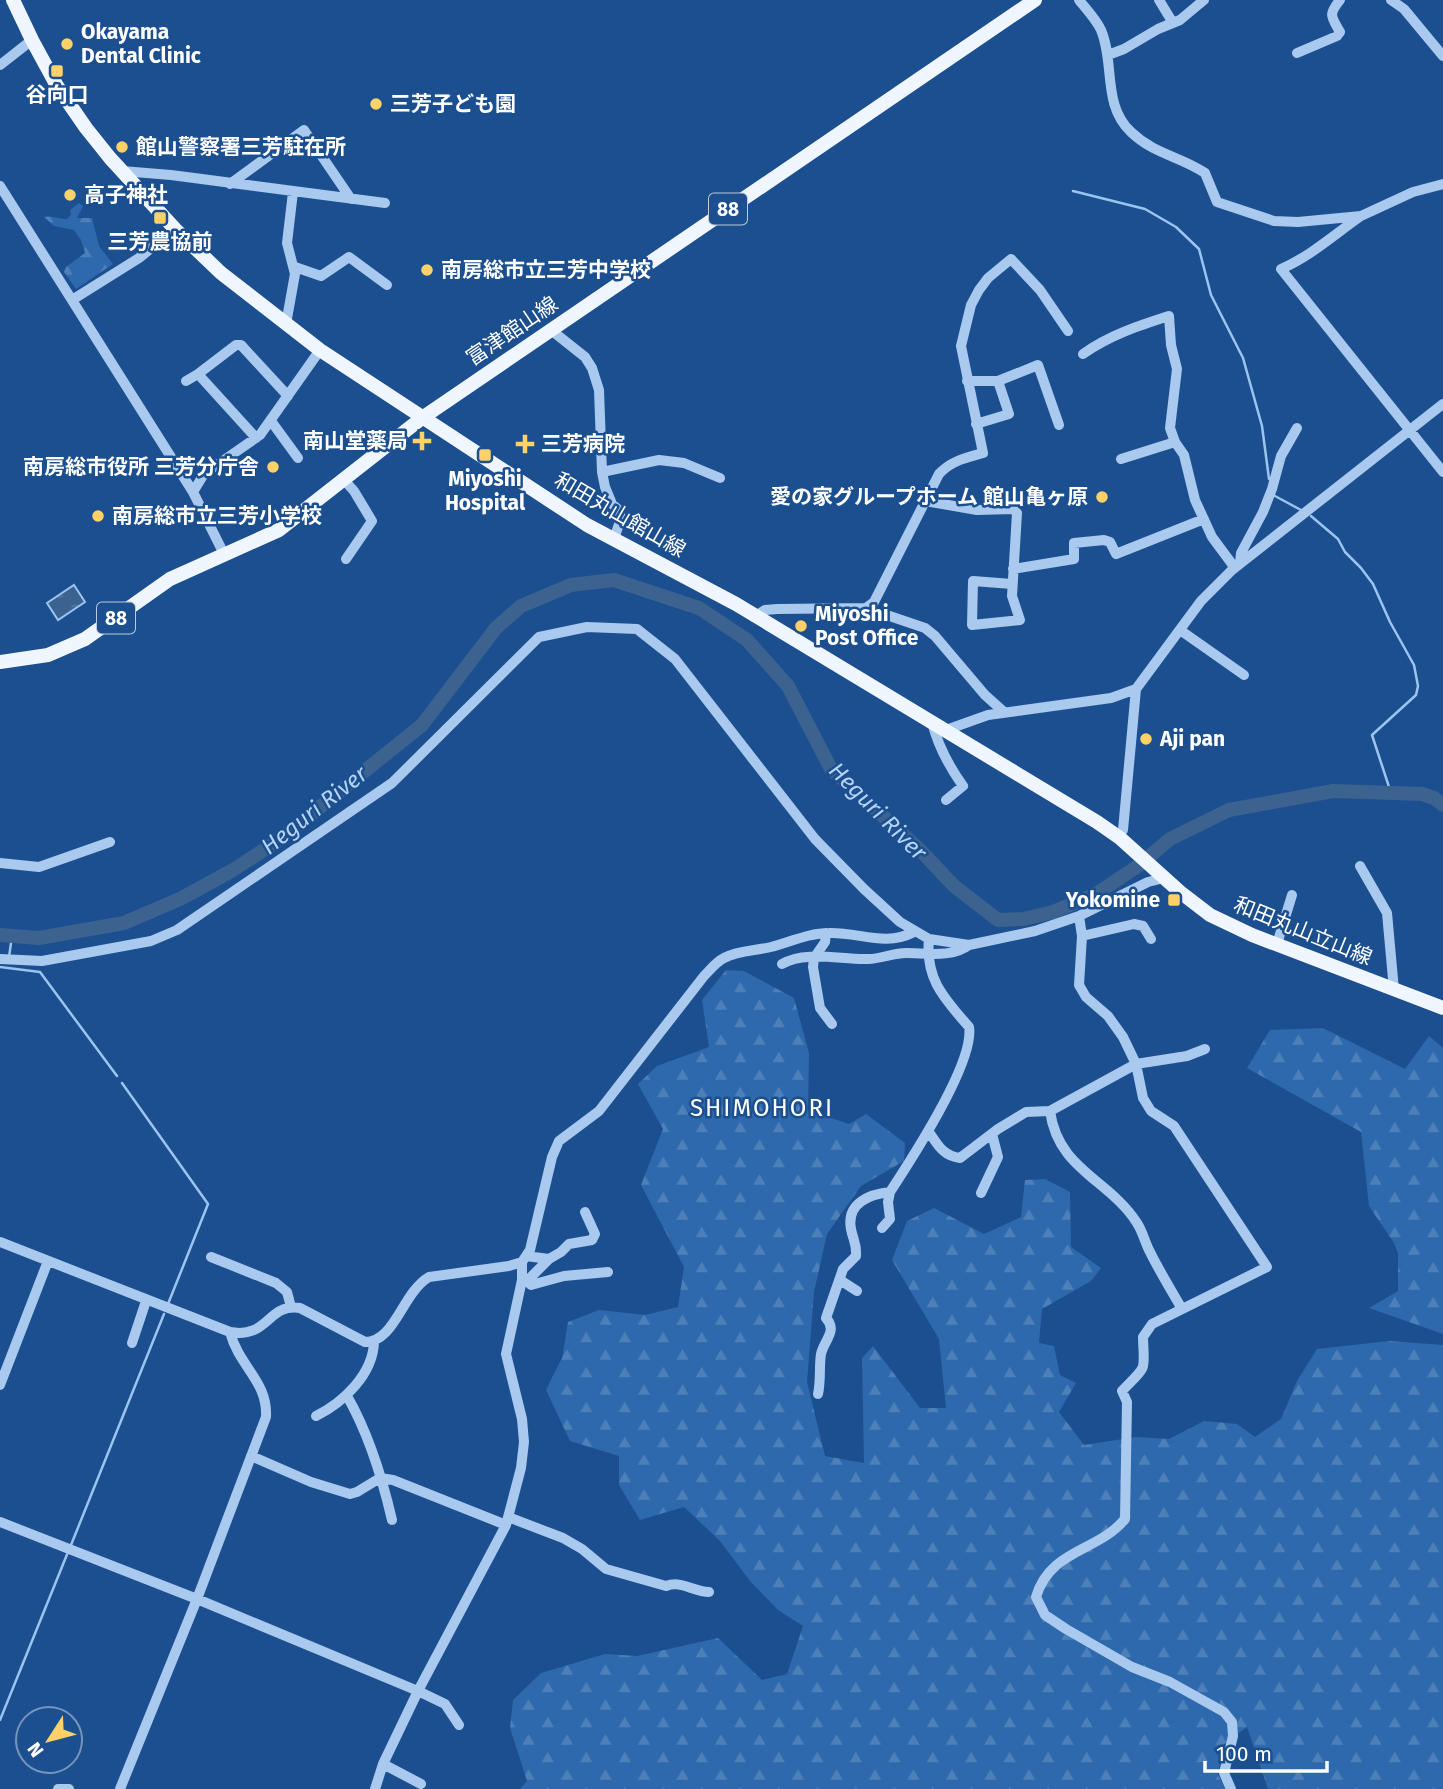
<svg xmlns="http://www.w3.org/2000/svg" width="1443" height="1789" font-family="'Fira Sans','Noto Sans JP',sans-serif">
  <defs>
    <pattern id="forest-firs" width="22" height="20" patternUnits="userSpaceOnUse" patternTransform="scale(1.75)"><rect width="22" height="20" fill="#2e69ad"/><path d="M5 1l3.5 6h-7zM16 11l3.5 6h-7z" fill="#4d80b9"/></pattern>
    <pattern id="water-ripples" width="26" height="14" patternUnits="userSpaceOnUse" patternTransform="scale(1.75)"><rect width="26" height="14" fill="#3c6290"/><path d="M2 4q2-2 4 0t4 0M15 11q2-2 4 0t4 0" fill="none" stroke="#597aa1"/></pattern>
  </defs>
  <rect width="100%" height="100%" fill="#1b4f8f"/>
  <path fill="url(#forest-firs)" d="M79,203L83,206L77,218H92L99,246L113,264L76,289L64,272L66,267L85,253L81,240L74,230L54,226L44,217C52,215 59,219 67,219L71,215L70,210Z
    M726,970L744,971L794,998L809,1053L808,1110L849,1124L866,1114L905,1143L904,1161L861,1186L827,1234L814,1292L807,1382L825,1456L864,1463L862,1358L873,1346L920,1408H946L939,1339L892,1260L907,1221L934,1208L984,1234L1021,1217L1025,1180L1045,1179L1070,1192L1071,1247L1101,1268L1091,1281L1042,1309L1039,1343L1054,1346L1060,1375L1076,1383L1059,1412L1084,1445L1136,1437L1169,1439L1204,1421L1237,1424L1255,1437L1281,1419L1297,1381L1317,1349L1389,1341L1443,1345V1789H1268L1247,1727L1223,1745L1218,1775L1226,1789H520L527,1781L510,1728L513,1700L541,1673L605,1654L637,1656L718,1638L762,1680L787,1674L803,1626L778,1610L750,1581L720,1541L684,1507L640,1520L619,1485V1456L570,1441L546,1390L562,1358L568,1322L599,1310L645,1315L678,1307L684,1267L641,1185L663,1129L638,1084L657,1066L709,1047L702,1000Z
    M1323,1028L1405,1069L1429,1036L1443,1048V1334L1369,1308L1398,1291V1253L1394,1243L1369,1206L1361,1132L1247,1068L1270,1030Z"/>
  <path fill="url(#water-ripples)" stroke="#9cc4f0" stroke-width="2" d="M74,585L85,602L58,620L47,603Z"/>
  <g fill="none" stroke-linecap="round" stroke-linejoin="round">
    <path stroke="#9cc4f0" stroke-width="2.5" d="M1073,191L1145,209L1176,227L1199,249L1211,295L1243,358L1262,426L1269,479
      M1275,496L1301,510
      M1311,516L1338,539L1345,552L1361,568L1373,584L1390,622L1414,665L1418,686L1416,695L1372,735L1391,793
      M9,957L12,936
      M0,967L40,972L117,1076
      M122,1083L208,1204L168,1304
      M71,1545L164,1314
      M0,1720L68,1552"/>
    <path stroke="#3c6290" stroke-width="14" d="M0,935L39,938L124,923L182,898L233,870L279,840L422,725L496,628L521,606L571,585L614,580L699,608L747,640L788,686L831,769L922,852L954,886L998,920L1024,919L1053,912L1096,894L1138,866L1170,839L1229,810L1333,791L1422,794L1434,798L1443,805"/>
    <path stroke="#a9c9ee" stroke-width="10" d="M1079,0C1086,9 1096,19 1101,30C1115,63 1102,105 1131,132C1155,155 1180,156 1205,173L1217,202L1274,221L1298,222L1361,216L1413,192L1443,184
      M1159,0L1173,23
      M1391,0L1404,9L1443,56
      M1297,53L1337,36L1340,32C1331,16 1328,15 1340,0
      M1108,55L1124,49L1158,29L1180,20L1204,0
      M0,65L32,40
      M122,171L171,175L385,203
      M230,184L304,130L351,199
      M0,186L193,492L224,554
      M1361,216C1335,234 1311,256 1281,269L1443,472
      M295,267L321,276L349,257L387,285
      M72,300L139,258L175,229
      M286,324L295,274L287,243L293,192
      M551,330L585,357L592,368L599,390L602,472L605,487L612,504L619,510L621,518L614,539
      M1083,354C1110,335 1138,326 1169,316L1171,345L1177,369L1170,428L1175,442L1184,455L1195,500L1212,537L1235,568
      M198,374L256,438
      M186,381L198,374L236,345H241L288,396
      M967,381H998L1038,365L1059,425
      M271,421L298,458
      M976,424L1009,414L998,381
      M1121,459L1175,442
      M602,472L659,460L684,463L720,478
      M344,480L354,491L372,521L346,559
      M193,492L204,474L260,435L320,350
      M925,501L977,510L1013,509L1017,513L1012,596L1020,620L972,625L973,581L1012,584
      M1240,563L1241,553L1263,512L1272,489L1281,456L1297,428
      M1013,569L1074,559V543L1104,540L1110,542L1116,554L1204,519
      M866,608L925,628L935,636L985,695L1004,712
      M754,617L765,610L777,609L866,608L874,602L939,474C951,461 965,458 983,453L961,346L971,305L979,290L988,278L1011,259L1040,290L1068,331
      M1180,630L1244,675
      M932,722C938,746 948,765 963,786L946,800
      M946,730L988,715L1111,698L1136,689
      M1116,835L1123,830L1136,689L1201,601L1232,570L1443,404
      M0,863L39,867L110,842
      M1360,866L1387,913L1394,990
      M1079,916L1082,936L1079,985L1086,997L1108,1016L1123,1037L1136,1064L1143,1098L1151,1111L1174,1126L1267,1267L1152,1324L1143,1337C1144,1373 1148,1364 1122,1391L1127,1402L1125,1519C1098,1552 1050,1549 1036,1597L1045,1615L1066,1629L1132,1667L1170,1682L1224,1712L1232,1722L1233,1736L1224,1773L1231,1789
      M826,933L825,942L814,958L813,967L820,1008L832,1024
      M1082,936L1134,924L1143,926L1151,939
      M1277,944L1292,895
      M0,959L42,961L151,941L177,930L392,783L539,637L587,627L637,629L675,659L815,839L864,889L900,922L929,939L969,945L1035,931L1079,916L1148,882L1164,878
      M782,964C806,950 841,960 868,959C881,959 893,953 906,953C926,953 952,958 969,945
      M1050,1111C1058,1170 1109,1179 1137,1223C1143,1232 1145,1243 1150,1252C1160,1272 1171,1290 1182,1309
      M929,1132C938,1145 943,1156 960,1158L998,1129L1026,1112L1050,1111L1136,1064L1187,1056L1205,1049
      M981,1193L998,1157L992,1134
      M882,1228L890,1219L888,1202L890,1192
      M0,1242L230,1332C269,1339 267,1303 300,1308L365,1342C395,1342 402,1293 429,1277L509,1266L522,1262L530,1250L552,1157L559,1141L599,1111L704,976C710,970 716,962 724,958C739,950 755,951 771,947C790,942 809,933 829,933C859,932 885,947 914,932
      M526,1256L549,1259L561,1252L569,1244L592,1240L595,1234L585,1212
      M211,1257L276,1283L287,1292L291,1307
      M549,1259L527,1281L531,1285L564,1276L608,1272
      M840,1280L857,1291
      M132,1343L146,1301
      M0,1385L48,1261
      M818,1394C821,1381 819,1366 821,1354C824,1340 838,1331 826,1318L843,1269L856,1256C857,1244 853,1240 851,1229C846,1203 870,1194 890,1192C911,1160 975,1062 969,1027C944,998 925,979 929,939
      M347,1396C369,1434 382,1477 392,1520
      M316,1416C344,1402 373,1374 374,1342
      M251,1456L311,1482L350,1494L357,1492L380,1478L393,1480L506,1525
      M508,1517L563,1538L582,1549L606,1569L666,1586C682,1580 693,1592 709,1592
      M0,1522L197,1599L418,1691L445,1704L459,1725
      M383,1764L421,1784
      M58,1789H69
      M120,1789L197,1599L266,1417C268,1381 239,1367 230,1332
      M375,1789L383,1764L418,1691L506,1525L521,1468L524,1442L522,1419L506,1354L522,1280V1262"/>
    <path stroke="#f0f6ff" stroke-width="14" d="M13,0L32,40L57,86L86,128L110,158L175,229L221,273L320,350L587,525L736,604L1097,822L1120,838L1180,892L1210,915L1252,935L1443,1008
      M0,662L48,655L85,639L170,579L279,530L422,418L1035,0"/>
  </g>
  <g fill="#ffd166" stroke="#1b4f8f" stroke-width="2.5">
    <circle cx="67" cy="44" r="7"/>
    <rect x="50" y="64" width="14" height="14" rx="3.5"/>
    <circle cx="376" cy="104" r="7"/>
    <circle cx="122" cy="147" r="7"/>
    <circle cx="70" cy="195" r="7"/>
    <rect x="153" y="211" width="14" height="14" rx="3.5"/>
    <circle cx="427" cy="270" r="7"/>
    <path d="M418.5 430.5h7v7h7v7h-7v7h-7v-7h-7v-7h7z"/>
    <path d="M521.5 433.5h7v7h7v7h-7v7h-7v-7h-7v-7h7z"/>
    <rect x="478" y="448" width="14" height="14" rx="3.5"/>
    <circle cx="273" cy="467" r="7"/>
    <circle cx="1102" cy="497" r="7"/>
    <circle cx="98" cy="516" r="7"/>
    <circle cx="801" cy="626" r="7"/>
    <circle cx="1146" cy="739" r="7"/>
    <rect x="1167" y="893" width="14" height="14" rx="3.5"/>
  </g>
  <g text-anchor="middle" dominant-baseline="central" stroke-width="5" stroke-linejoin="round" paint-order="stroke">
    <g fill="#1b4f8f" stroke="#bbcadd" stroke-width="2">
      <rect x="709" y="193.5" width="38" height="31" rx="5"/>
      <rect x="97" y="602.5" width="38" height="31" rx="5"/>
    </g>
    <g font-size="19" font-weight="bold" fill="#fff">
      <text x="728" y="209">88</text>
      <text x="116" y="618">88</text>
    </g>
    <g font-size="21" font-weight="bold" fill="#fff" stroke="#1b4f8f" text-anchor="start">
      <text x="81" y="32">Okayama<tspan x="81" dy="24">Dental Clinic</tspan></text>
      <text x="57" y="95" text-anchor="middle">谷向口</text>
      <text x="390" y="104">三芳子ども園</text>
      <text x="136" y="147">館山警察署三芳駐在所</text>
      <text x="84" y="195">高子神社</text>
      <text x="160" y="242" text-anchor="middle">三芳農協前</text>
      <text x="441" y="270">南房総市立三芳中学校</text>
      <text x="408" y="441" text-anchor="end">南山堂薬局</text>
      <text x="541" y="444">三芳病院</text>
      <text x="259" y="467" text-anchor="end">南房総市役所 三芳分庁舎</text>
      <text x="485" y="479" text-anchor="middle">Miyoshi<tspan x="485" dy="24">Hospital</tspan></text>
      <text x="1088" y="497" text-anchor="end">愛の家グループホーム 館山亀ヶ原</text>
      <text x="112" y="516">南房総市立三芳小学校</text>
      <text x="815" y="614">Miyoshi<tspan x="815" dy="24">Post Office</tspan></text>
      <text x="1160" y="739">Aji pan</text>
      <text x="1160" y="900" text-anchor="end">Yokomine</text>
    </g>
    <g font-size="21" fill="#fff" stroke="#1b4f8f">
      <text transform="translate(512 331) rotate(-34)">富津館山線</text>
      <text transform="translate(620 515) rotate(30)">和田丸山館山線</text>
      <text transform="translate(1303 931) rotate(22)">和田丸山立山線</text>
    </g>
    <g font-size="23" font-style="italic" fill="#b5d3f5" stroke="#1b4f8f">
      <text transform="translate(314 810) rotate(-38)">Heguri River</text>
      <text transform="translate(878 811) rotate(45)">Heguri River</text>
    </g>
    <g font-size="24" letter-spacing="2" fill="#fff" stroke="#1b4f8f">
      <text x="762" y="1108">SHIMOHORI</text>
    </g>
  </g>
  <g transform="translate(49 1740) rotate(234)"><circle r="33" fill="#1b4f8f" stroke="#7695bc" stroke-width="2"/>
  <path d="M0-5L12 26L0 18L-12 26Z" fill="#ffd166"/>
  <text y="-10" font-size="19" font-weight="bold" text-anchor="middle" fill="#ffffff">N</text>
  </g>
  <path d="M1205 1761v10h122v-10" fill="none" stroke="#ffffff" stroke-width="3.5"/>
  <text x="1216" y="1761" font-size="21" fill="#ffffff" stroke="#1b4f8f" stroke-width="5" paint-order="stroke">100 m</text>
</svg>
